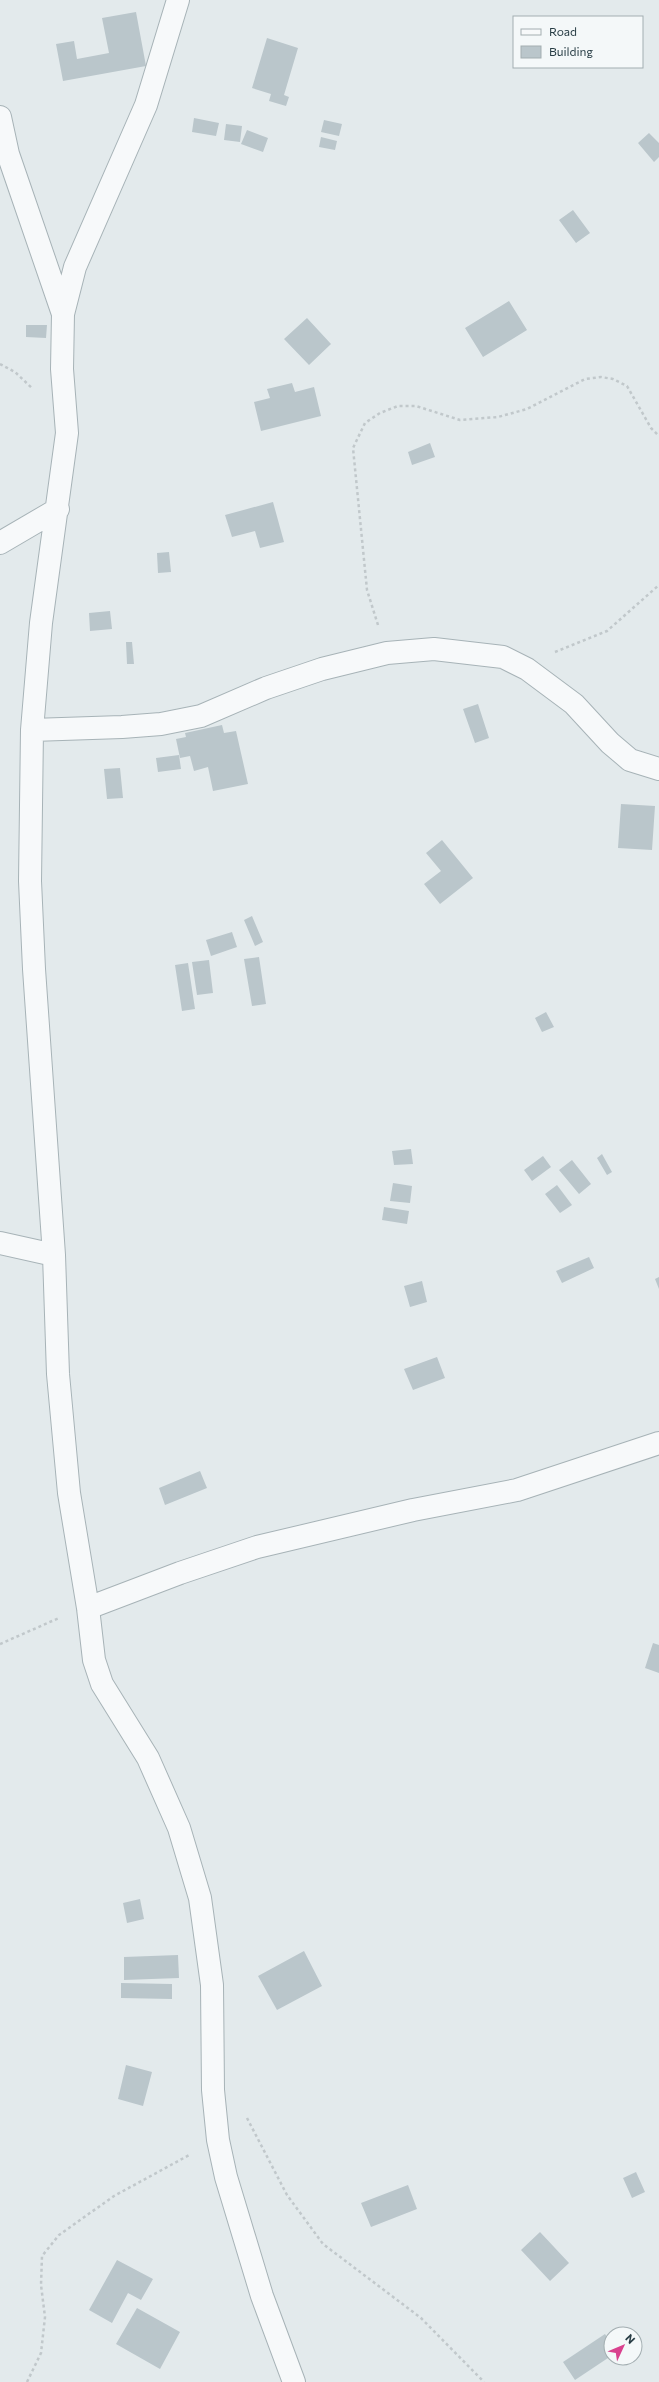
<svg xmlns="http://www.w3.org/2000/svg" width="659" height="2382" font-family="Commissioner,sans-serif">
  <rect width="100%" height="100%" fill="#e3eaec"/>
  <path fill="#bac6cb" d="M136,12L146,66L63,81L56,44L74,41L77,59L109,53L102,18Z
    M267,38L298,48L284,95L289,97L286,106L269,101L271,94L252,88Z
    M194,118L219,123L216,136L192,132Z
    M324,120L342,124L339,136L321,132Z
    M226,124L242,126L240,142L224,140Z
    M247,130L268,138L263,152L241,144Z
    M649,133L659,143V157L654,162L638,143Z
    M321,137L337,141L335,150L319,147Z
    M573,210L590,233L576,243L559,220Z
    M509,301L527,330L483,357L465,328Z
    M307,318L331,344L309,365L284,339Z
    M26,325H47L46,338L26,337Z
    M292,383L295,392L314,387L321,416L261,431L254,402L270,398L267,389Z
    M430,443L435,457L412,465L408,452Z
    M273,502L284,542L260,548L255,531L232,537L225,515Z
    M169,552L171,572L158,573L157,553Z
    M110,611L112,629L90,631L89,613Z
    M126,642H132L134,664H127Z
    M478,704L489,738L475,743L463,709Z
    M222,725L224,733L236,731L248,784L213,791L208,767L194,771L190,756L180,758L176,739L186,737L185,733Z
    M179,755L181,769L158,772L156,758Z
    M120,768L123,798L107,799L104,769Z
    M621,804L655,806L652,850L618,848Z
    M442,840L473,878L440,904L424,884L441,871L426,853Z
    M252,916L263,942L255,946L244,920Z
    M232,932L237,947L211,956L206,940Z
    M259,957L266,1004L252,1006L244,959Z
    M209,960L213,993L197,995L192,962Z
    M188,963L195,1009L182,1011L175,965Z
    M546,1012L554,1027L542,1032L535,1018Z
    M411,1149L413,1164L394,1165L392,1151Z
    M602,1154L612,1172L607,1175L597,1158Z
    M543,1156L551,1167L532,1181L524,1170Z
    M572,1160L591,1184L579,1194L559,1170Z
    M393,1183L412,1186L410,1203L390,1201Z
    M557,1185L572,1205L560,1213L545,1194Z
    M384,1207L409,1211L407,1224L382,1220Z
    M589,1257L594,1268L562,1283L556,1271Z
    M659,1277V1289L655,1279Z
    M422,1281L427,1302L410,1307L404,1286Z
    M437,1357L445,1378L413,1390L404,1369Z
    M200,1471L207,1488L165,1505L159,1488Z
    M653,1643L659,1645V1673L645,1668Z
    M140,1899L144,1919L127,1923L123,1903Z
    M304,1951L322,1986L277,2010L258,1976Z
    M178,1955L179,1978L124,1980V1957Z
    M121,1983L172,1984V1999L121,1998Z
    M126,2065L152,2072L143,2106L118,2099Z
    M636,2172L645,2192L632,2198L623,2178Z
    M408,2185L417,2209L371,2227L361,2203Z
    M540,2232L569,2263L550,2281L521,2250Z
    M117,2260L153,2279L141,2300L128,2293L112,2323L89,2310Z
    M137,2308L180,2332L160,2369L116,2344Z
    M605,2334L611,2343V2356L575,2380L563,2362Z"/>
  <g fill="none" stroke-linecap="round" stroke-linejoin="round">
    <defs>
      <path id="street" d="M178,0L146,105L75,267L63,314L62,369L67,433L41,623L32,730L30,881L34,969L54,1255L58,1374L69,1493L88,1608L94,1660L102,1684L148,1758L179,1828L200,1898L212,1985L213,2090L218,2140L226,2177L262,2296L294,2382
        M0,117L8,154L63,314
        M0,543L58,509
        M32,730L122,727L161,724L201,716L266,688L322,669L387,653L434,649L503,657L527,669L574,704L610,743L630,760L659,769
        M0,1243L54,1255
        M88,1608L180,1573L257,1547L413,1510L517,1490L659,1443"/>
    </defs>
    <use href="#street" stroke="#a7b3b7" stroke-width="24"/>
    <path stroke="#c1c8cb" stroke-width="2.5" stroke-dasharray="3 3" stroke-linecap="butt" d="M0,364L15,372L33,389
      M378,625L367,590L353,448L365,423L380,413L398,406H416L460,420L498,417L527,409L585,379L601,377L613,379L627,386L651,428L659,436
      M555,652L607,631L659,585
      M0,1644L59,1618
      M247,2118L287,2195L323,2244L421,2318L484,2382
      M27,2382L41,2353L45,2317L41,2285L42,2256L59,2235L114,2196L191,2154"/>
    <use href="#street" stroke="#f7f9fa" stroke-width="22"/>
  </g>
  <rect x="513" y="16" width="130" height="52" fill="#f4f8f9" stroke="#a3aeb1"/>
  <rect x="521" y="29" width="20" height="6" fill="#f7f9fa" stroke="#a3aeb1"/>
  <text x="549" y="36" font-size="12" fill="#293e46">Road</text>
  <rect x="521" y="46" width="20" height="12" fill="#bac6cb" stroke="#a3aeb1"/>
  <text x="549" y="56" font-size="12" fill="#293e46">Building</text>
  <g transform="translate(623 2346) rotate(46)"><circle r="19" fill="#f4f8f9" stroke="#a3aeb1"/>
  <path d="M0-3L7 15L0 10L-7 15Z" fill="#d9418e"/>
  <text y="-6" font-size="11" font-weight="bold" text-anchor="middle" fill="#293e46">N</text>
  </g>
</svg>
